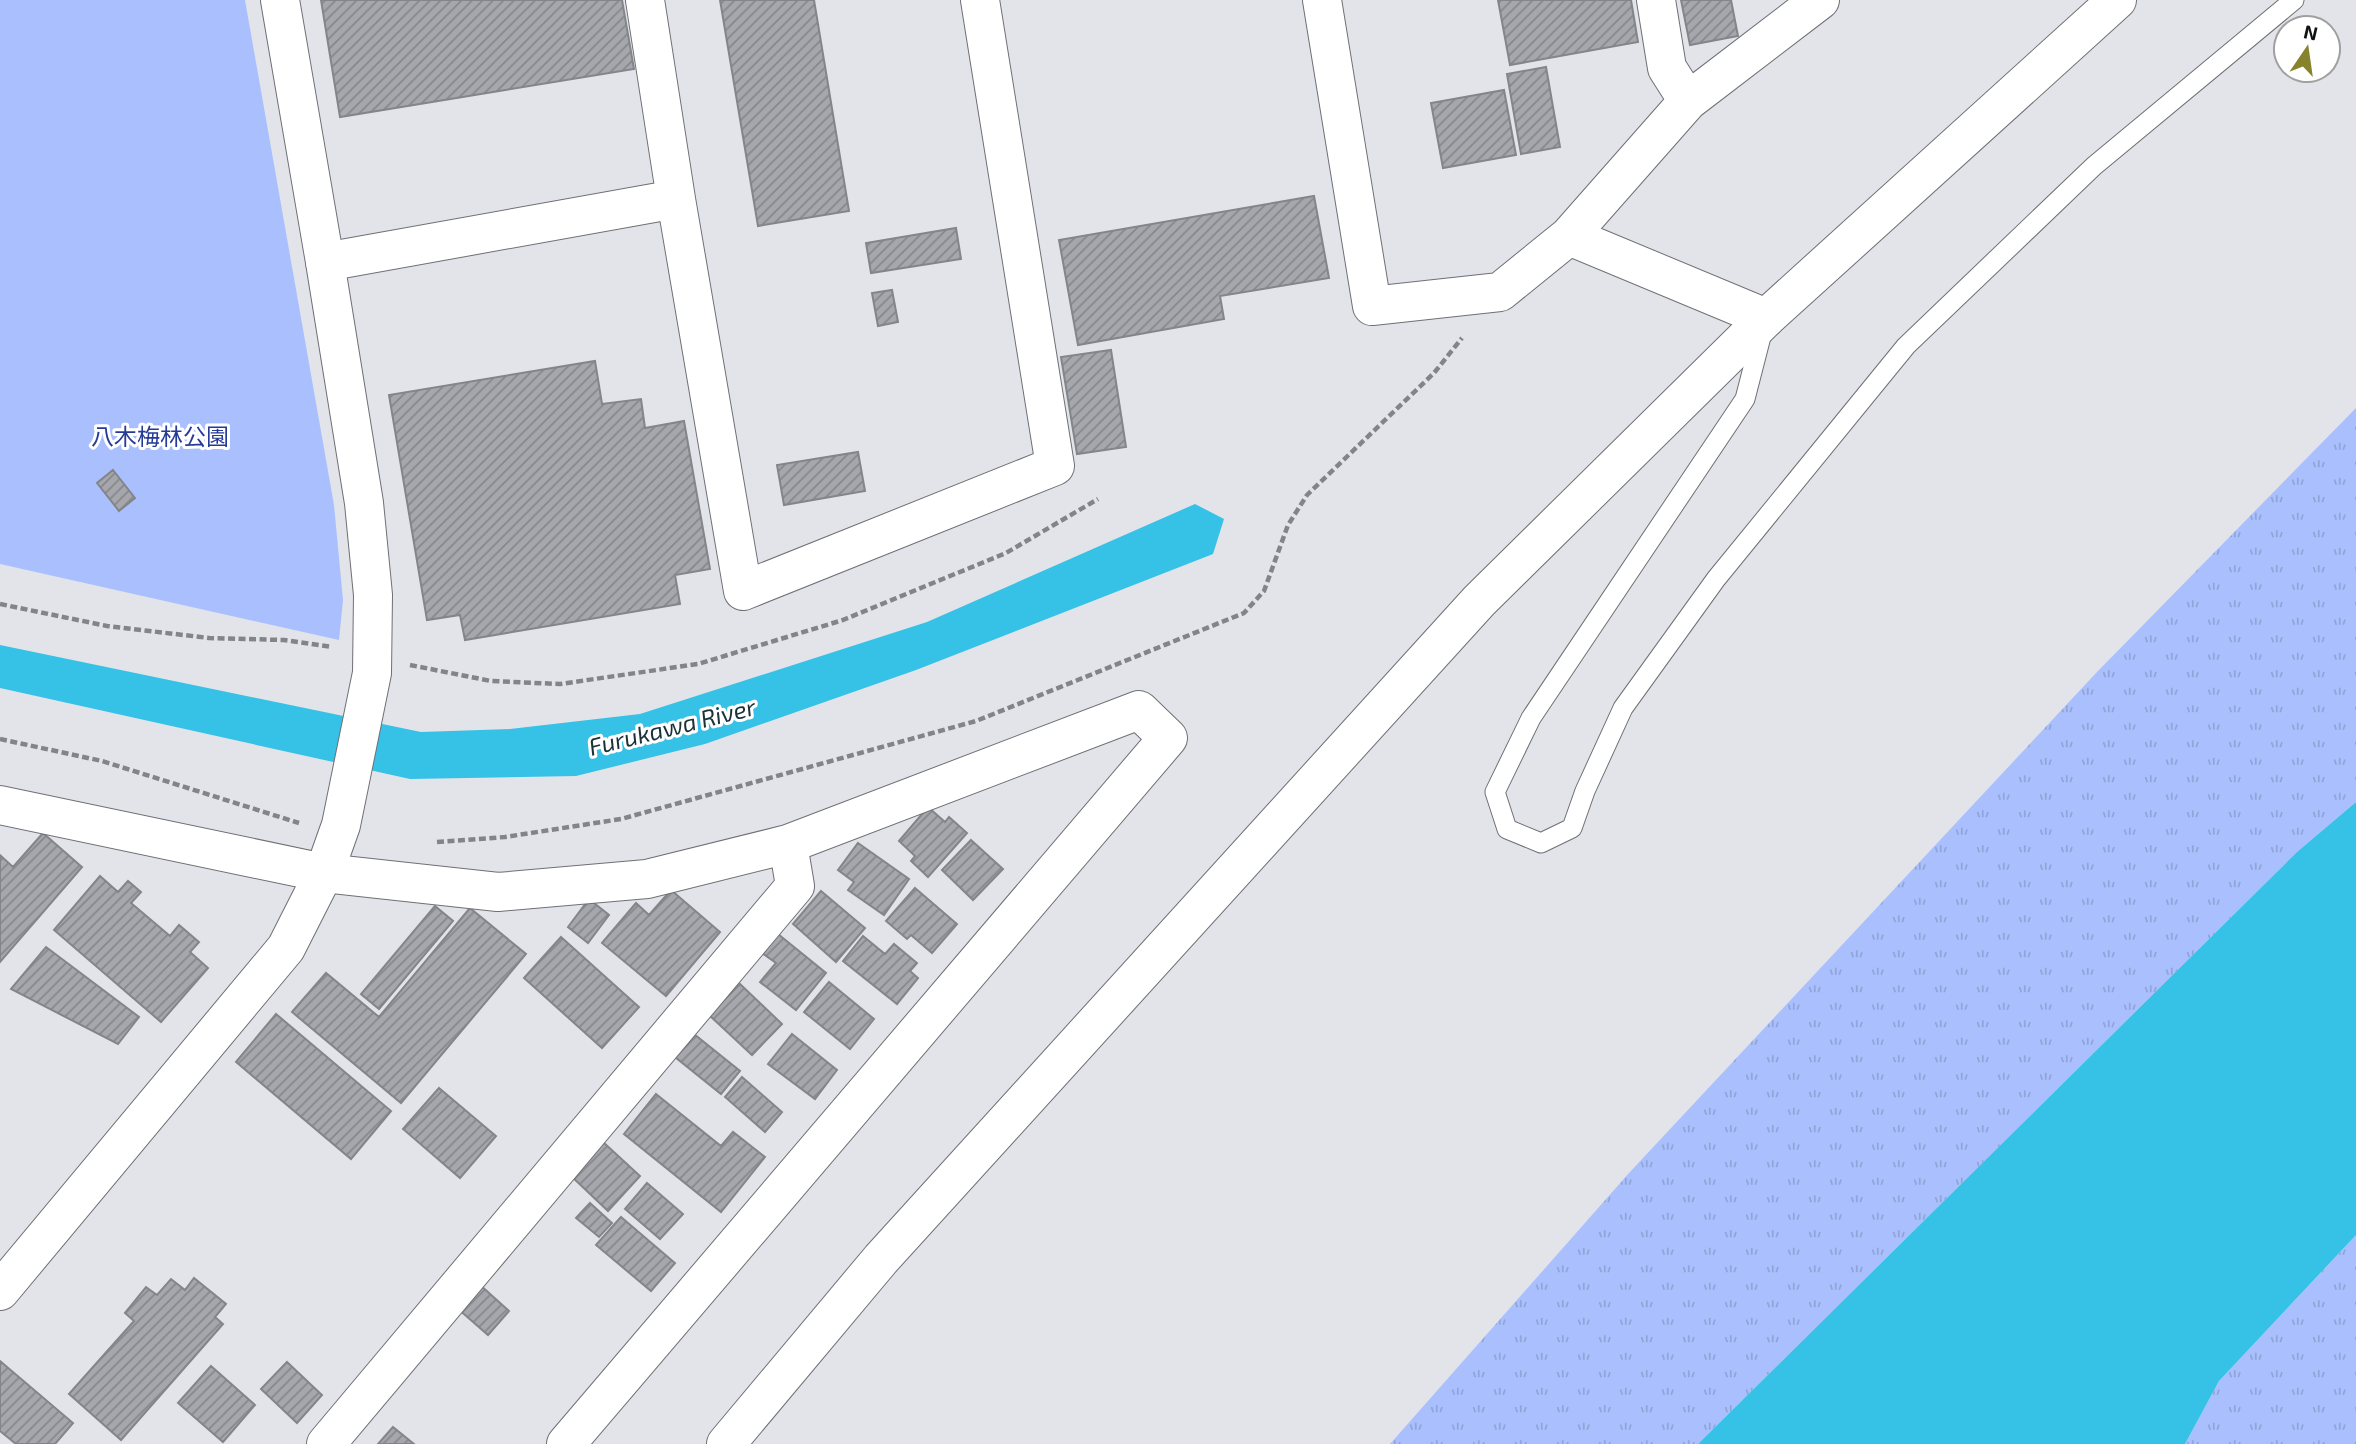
<svg xmlns="http://www.w3.org/2000/svg" width="2356" height="1444" font-family="'Exo 2','Noto Sans JP',sans-serif">
  <defs>
    <pattern id="grass-tufts" width="24" height="20" patternUnits="userSpaceOnUse" patternTransform="scale(1.75)"><rect width="24" height="20" fill="#aac0fe"/><path d="M3 7l-1-3M5 7V3M7 7l1-3M15 17l-1-3M17 17v-4M19 17l1-3" fill="none" stroke="#91a4d9"/></pattern>
    <pattern id="building-hatch" width="6" height="6" patternUnits="userSpaceOnUse" patternTransform="scale(1.75)"><rect width="6" height="6" fill="#a5a7ac"/><path d="M-1 1l2-2M0 6l6-6M5 7l2-2" fill="none" stroke="#85878b"/></pattern>
  </defs>
  <rect width="100%" height="100%" fill="#e2e4e9"/>
  <path fill="url(#grass-tufts)" d="M2356,408V802L2297,852L1698,1444H1390L1629,1173L2097,672Z
    M2356,1235V1444H2185L2219,1381Z"/>
  <path fill="#aac0fe" d="M0,0H245L334,505L343,600L339,640L0,564Z"/>
  <path fill="#36c1e6" d="M1195,504L1224,519L1213,554L916,670L705,744L576,776L410,779L0,688V645L421,732L510,729L640,714L927,622Z
    M2356,802V1235L2219,1381L2185,1444H1698L2297,852Z"/>
  <path fill="url(#building-hatch)" stroke="#838589" stroke-width="2" d="M321,0H622L634,69L340,117Z
    M720,0H814L849,211L758,226Z
    M1498,0H1631L1638,42L1510,65Z
    M1681,0H1731L1738,36L1690,45Z
    M1546,67L1560,147L1521,154L1507,74Z
    M1504,90L1516,155L1443,168L1431,103Z
    M1314,196L1329,278L1220,296L1224,319L1078,345L1059,240Z
    M956,228L961,259L871,273L866,243Z
    M892,290L898,322L878,326L872,293Z
    M1111,350L1126,447L1077,454L1061,357Z
    M595,361L602,404L641,399L645,428L684,421L710,569L675,575L680,604L465,640L460,615L427,620L389,395Z
    M858,452L865,491L784,505L777,465Z
    M113,470L135,498L119,511L97,483Z
    M928,807L945,822L949,817L967,833L928,877L911,861L915,856L899,841Z
    M43,833L82,867L0,962V855L13,867Z
    M971,840L1003,869L973,900L942,870Z
    M858,843L909,879L884,915L848,890L854,882L838,870Z
    M100,876L118,892L128,881L141,892L131,903L170,936L179,925L199,942L190,952L208,968L161,1022L54,930Z
    M915,888L957,924L932,953L911,935L907,939L886,921Z
    M671,890L720,932L666,996L602,943L636,903L649,915Z
    M821,891L865,928L836,962L793,924Z
    M589,899L609,915L588,943L568,927Z
    M435,906L453,921L379,1009L361,994Z
    M470,908L526,954L401,1103L292,1012L326,973L379,1017Z
    M778,934L826,973L796,1010L760,982L776,963L762,953Z
    M863,936L885,954L894,944L917,963L910,971L918,978L897,1004L843,961Z
    M561,937L639,1007L602,1048L524,978Z
    M46,947L139,1017L118,1044L11,989Z
    M829,982L874,1019L850,1049L804,1012Z
    M740,984L782,1024L752,1055L709,1015Z
    M276,1014L391,1111L351,1159L236,1062Z
    M694,1034L740,1071L721,1094L675,1057Z
    M792,1034L837,1070L815,1099L768,1064Z
    M742,1077L782,1112L765,1132L725,1097Z
    M439,1088L496,1136L460,1178L403,1129Z
    M656,1094L721,1146L733,1132L765,1157L721,1212L624,1134Z
    M603,1142L640,1176L608,1211L571,1176Z
    M647,1183L683,1214L660,1239L625,1209Z
    M590,1203L612,1223L599,1237L576,1218Z
    M621,1217L675,1263L651,1291L596,1245Z
    M194,1278L226,1304L215,1317L223,1324L121,1440L69,1394L134,1321L125,1313L146,1287L157,1295L171,1279L185,1290Z
    M479,1284L509,1311L488,1335L457,1308Z
    M0,1361L73,1423L55,1444H16L0,1431Z
    M287,1362L322,1395L297,1423L261,1389Z
    M211,1366L255,1405L223,1442L178,1403Z
    M393,1427L414,1444H378Z"/>
  <g fill="none" stroke-linecap="round" stroke-linejoin="round">
    <defs>
      <path id="service" d="M1763,329L1745,399L1531,718L1495,792L1507,829L1541,843L1572,828L1585,791L1623,708L1716,579L1906,346L2094,166L2294,0"/>
      <path id="minor" d="M645,0L676,199L743,591L1055,466L980,0
        M1322,0L1372,306L1500,292L1569,236L1688,101L1820,0
        M1656,0L1667,68L1688,101
        M1569,236L1766,318
        M325,262L676,199
        M0,805L324,873L498,892L647,879L788,844L1139,710L1168,738L566,1444
        M326,1444L795,886L788,844"/>
      <path id="tertiary" d="M0,1291L286,948L324,873L341,825L372,673L373,595L364,503L325,262L280,0
        M726,1444L881,1259L1479,601L1766,318L2117,0"/>
    </defs>
    <use href="#service" stroke="#6e7075" stroke-width="21"/>
    <use href="#minor" stroke="#6e7075" stroke-width="40"/>
    <use href="#tertiary" stroke="#6e7075" stroke-width="40"/>
    <path stroke="#838488" stroke-width="4.5" stroke-dasharray="7 3.5" stroke-linecap="butt" d="M0,604L107,626L209,638L284,640L332,647
      M410,665L491,681L560,684L698,664L843,620L1006,553L1098,499
      M0,739L102,761L299,823
      M437,842L505,837L621,819L976,721L1244,613L1264,591L1288,525L1307,495L1434,373L1462,338"/>
    <use href="#service" stroke="#fff" stroke-width="19"/>
    <use href="#minor" stroke="#fff" stroke-width="38"/>
    <use href="#tertiary" stroke="#fff" stroke-width="38"/>
  </g>
  <g text-anchor="middle" dominant-baseline="central" stroke-width="6" stroke-linejoin="round" paint-order="stroke">
    <g font-size="23" fill="#263a98" stroke="#fff">
      <text x="160" y="436">八木梅林公園</text>
    </g>
    <g font-size="24" font-style="italic" fill="#1a3138" stroke="#fff">
      <text transform="translate(672 726) rotate(-14)">Furukawa River</text>
    </g>
  </g>
  <g transform="translate(2307 49) rotate(13)"><circle r="33" fill="#ffffff" stroke="#a0a0a1" stroke-width="2"/>
  <path d="M0-5L12 26L0 18L-12 26Z" fill="#87832c"/>
  <text y="-10" font-size="19" font-weight="bold" text-anchor="middle" fill="#111213">N</text>
  </g>
</svg>
